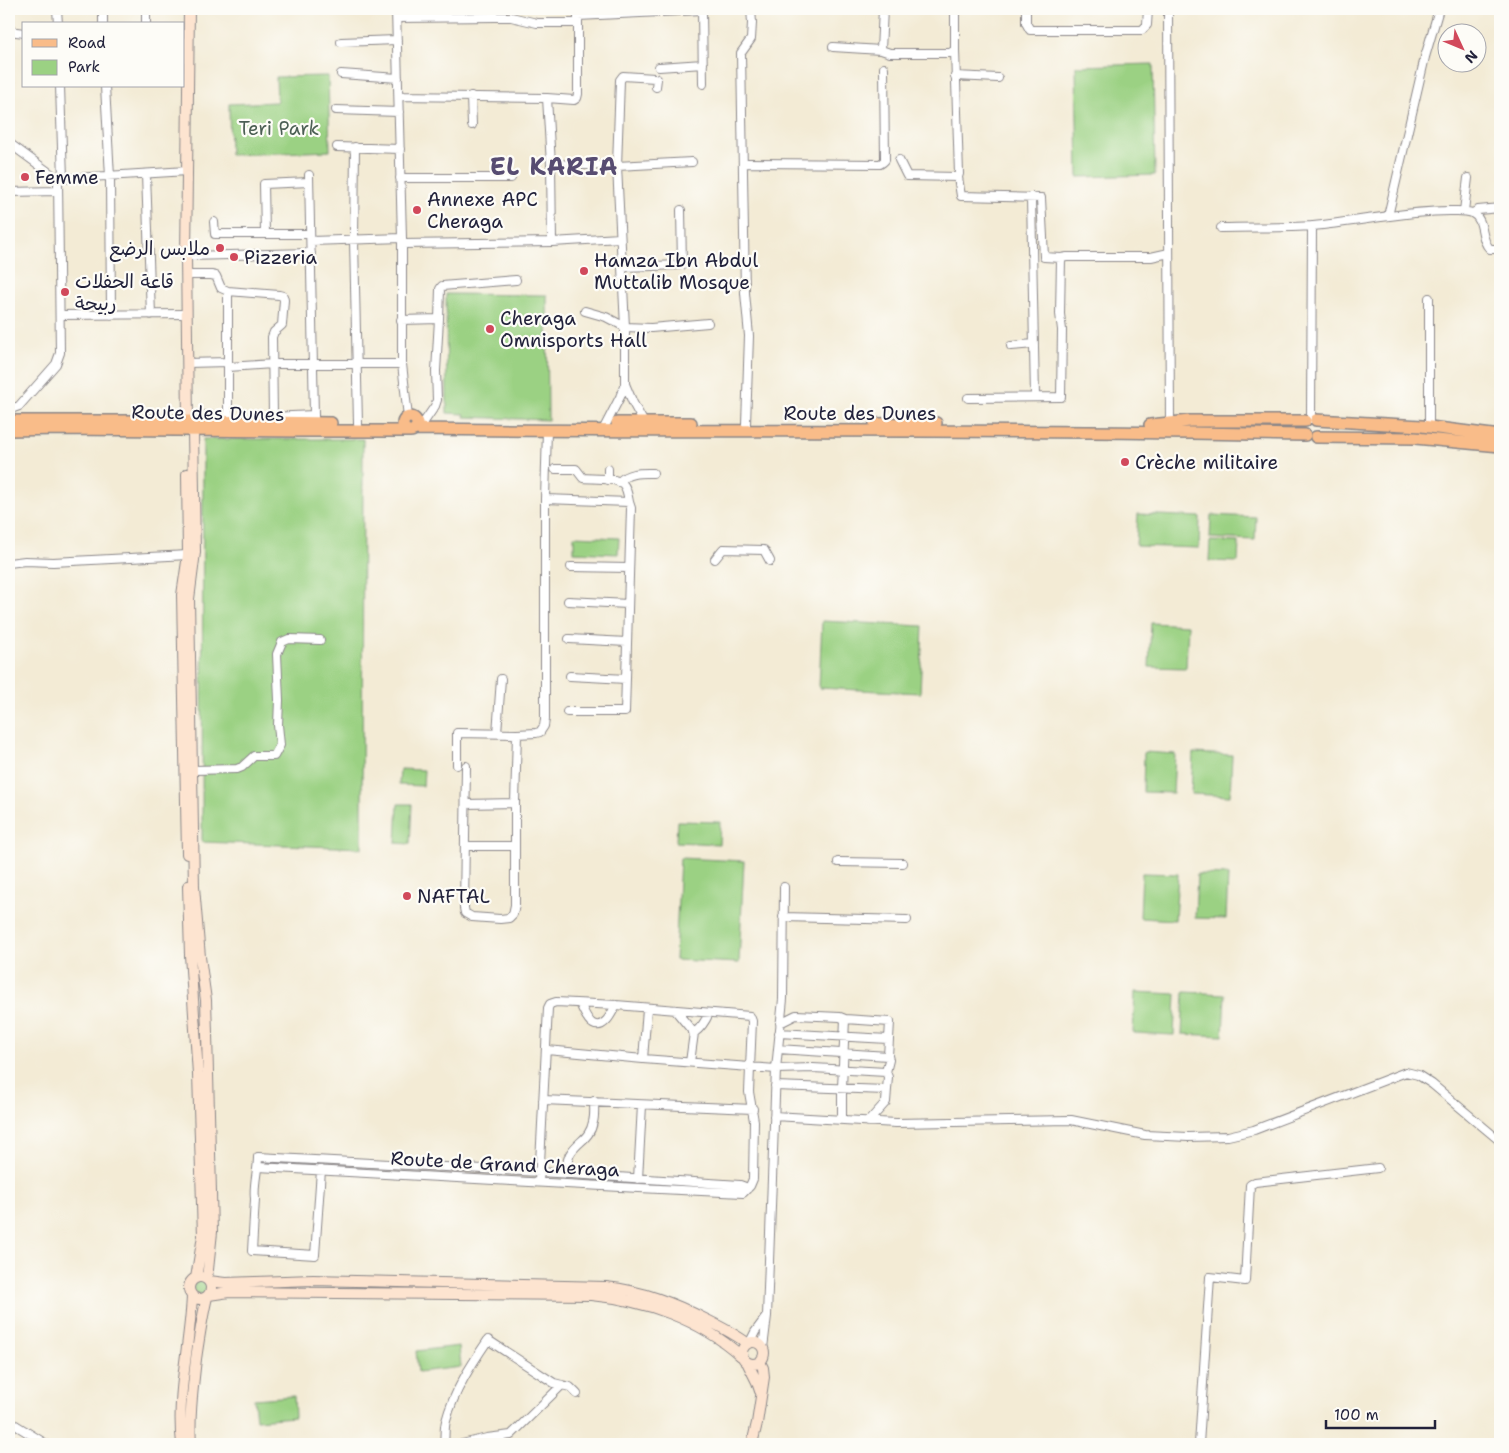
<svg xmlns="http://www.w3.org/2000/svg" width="1509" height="1453" font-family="'Shantell Sans','Playpen Sans Arabic',sans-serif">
  <rect width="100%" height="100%" fill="#fdfcf7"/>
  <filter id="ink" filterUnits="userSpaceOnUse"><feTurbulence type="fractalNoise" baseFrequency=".02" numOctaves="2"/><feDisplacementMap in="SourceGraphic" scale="10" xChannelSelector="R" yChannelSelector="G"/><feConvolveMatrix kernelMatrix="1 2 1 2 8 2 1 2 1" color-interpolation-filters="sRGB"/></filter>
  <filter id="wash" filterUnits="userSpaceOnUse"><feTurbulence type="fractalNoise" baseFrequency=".0096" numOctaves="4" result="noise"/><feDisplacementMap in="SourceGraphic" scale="20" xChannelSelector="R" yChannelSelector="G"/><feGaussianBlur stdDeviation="1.12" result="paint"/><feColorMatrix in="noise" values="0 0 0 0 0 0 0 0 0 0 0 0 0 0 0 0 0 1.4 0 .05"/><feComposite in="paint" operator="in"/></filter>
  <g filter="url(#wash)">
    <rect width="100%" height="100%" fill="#f3ebd5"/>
    <path fill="#9bd183" stroke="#5e7a5f" d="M1153,64L1155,175L1078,177L1076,66Z
      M328,76L330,151L230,155L229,104L277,102L276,77Z
      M446,294L547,295L548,420L464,417L465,414L447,413Z
      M203,439H363L362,848L202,842Z
      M1138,514L1200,517L1199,548L1136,546Z
      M1211,515L1256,517L1255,540L1210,538Z
      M574,536L619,538L618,554L574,552Z
      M1210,541L1239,542L1238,562L1209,561Z
      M822,621L923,626L920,693L819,688Z
      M1151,623L1188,625L1186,668L1149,667Z
      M1144,752L1175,754L1173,793L1143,792Z
      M1193,753L1232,755L1230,796L1191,794Z
      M400,769L424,770L423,786L399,785Z
      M398,804H412L410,844L396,843Z
      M677,821L720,822L719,844L676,842Z
      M680,858L744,861L739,963L675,960Z
      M1142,873L1178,874L1175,920L1140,918Z
      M1197,874L1228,875L1226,919L1195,918Z
      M1135,992L1176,994L1174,1035L1133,1033Z
      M1184,992L1225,994L1223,1036L1182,1034Z
      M193 1288a7 7 0 1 1 14 0a7 7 0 1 1-14 0Z
      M459,1346L461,1367L418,1372L416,1351Z
      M294,1396L295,1417L256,1420L254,1399Z"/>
  </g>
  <g filter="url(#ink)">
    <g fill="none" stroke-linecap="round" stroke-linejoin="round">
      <defs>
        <path id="street" d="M57,9L58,24
          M103,9V24
          M396,9L402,238V364L408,417
          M702,9L703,84
          M1026,9V23L1030,30H1142L1147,25L1148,9
          M1168,9L1170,427
          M578,16L702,10
          M397,18L496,17H511L537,23H578
          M146,24V9
          M9,31L24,33
          M341,42L397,40
          M833,47L881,50L890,53H950L955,50V9
          M881,50L883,9
          M955,50L959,174L958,177L961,196L1041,198L1044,257L1061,258L1067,257H1151L1169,253
          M659,67L703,64
          M341,74L398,78
          M955,76L998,78
          M60,86L63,179
          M105,86L110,177L111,315
          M399,96L547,98L574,100L577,98L578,94V9
          M471,96L472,125
          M547,98L551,164L552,242
          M336,110L399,112
          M9,143L58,179L187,171
          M337,147L400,149
          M355,147L354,240L358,424
          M899,160L907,176L958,177
          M551,164L617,166L692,162
          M743,164L748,163L880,164L883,162L885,160L884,68
          M146,174L151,315
          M309,175L314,415
          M400,178H511
          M9,192L57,191
          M1031,197L1035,397
          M1464,211L1468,178
          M1473,213L1478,210L1500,208
          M1388,216L1425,57L1439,9
          M214,222L215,234H310
          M1221,228C1251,227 1282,228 1313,226C1358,222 1404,211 1450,211C1456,211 1466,210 1472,213C1486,220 1479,239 1490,249H1500
          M265,234L264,184L309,182
          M311,241L402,238
          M402,244L552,242L620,238
          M186,256L311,253
          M622,267L682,265L681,210
          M186,275H211L216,276L221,288L228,291L279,295L283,296L284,300L282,325L274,332L272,337L273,417
          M228,291V416
          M1429,298V427
          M585,311L606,317L625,327L651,328L708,323
          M60,315L187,314
          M401,320L439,319L440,289L442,286L516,280
          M1011,346L1034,344
          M187,363L228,362
          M228,367L272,364H402
          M625,384L633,403L644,423
          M968,398L1061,397L1062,330L1060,314L1061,258
          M9,408L11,409L19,406L56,364L60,353L58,179
          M188,415L231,416
          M270,417L314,415V419
          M1311,419L1312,226
          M424,422L435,406L437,400L436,371L439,319
          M746,424L749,336L745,293L741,53L751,39L752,23L751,9
          M603,430L620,397L625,384V327L617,166L620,80L623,76L655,78L657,79L656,87
          M555,469H576L583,478C592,479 616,477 623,484C627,488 628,496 629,502
          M608,480V469
          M619,482C628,472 641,473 653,473
          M545,499L629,502L631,508L625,712H567
          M715,559L723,549L764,550L770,561
          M9,563L25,561L53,562L188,555
          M571,567L629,568
          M568,601L628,604
          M569,639L627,642
          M570,676L626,679
          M497,733L501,679
          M457,765V733L517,734L536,733L540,732L544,726L545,719V499L547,430
          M466,766L464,908L465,913L472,917L500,919L509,918L513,914L515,905V803L517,734
          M193,770L237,769L242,767L254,756H274L280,745L278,725L279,700L277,654L282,642L289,639L320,640
          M466,804L515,803
          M465,846H515
          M838,862L903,863
          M783,917L907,920
          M580,1004C583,1009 587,1021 593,1024C604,1030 612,1013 616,1005
          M675,1010L694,1033
          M780,1023L796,1015L840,1017L845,1019L890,1022L888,1056L889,1060L886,1072L888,1077L886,1102L868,1122
          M779,1033L888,1039
          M778,1049L888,1056
          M547,1050L643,1059L776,1069L813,1068L886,1072
          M643,1059L647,1009
          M690,1062L694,1033C701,1028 706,1020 709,1013
          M775,1086L886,1090
          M543,1100L753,1109
          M774,1116L896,1123L1071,1120L1145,1135L1188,1137L1228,1136L1254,1130L1406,1072L1418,1075L1432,1084L1500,1141
          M842,1120V1088L845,1019
          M258,1167L639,1188L743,1193L750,1186L753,1179L754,1121L749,1092L752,1021L750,1016L616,1005L556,1002L550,1004L548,1008L539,1182
          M321,1170L315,1255L252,1251L255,1199C253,1185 258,1171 258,1157L540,1172L740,1185L748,1188
          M566,1174C567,1166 567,1157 572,1151C580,1140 590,1138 593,1122C595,1115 594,1108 594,1101
          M638,1179L642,1105
          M750,1342L755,1332L766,1317
          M763,1348L767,1316L776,1069L783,999L784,887
          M9,1421L46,1444
          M444,1444C445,1437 444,1428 446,1421C454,1391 471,1365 488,1340L554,1383L570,1387L577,1394
          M462,1444L487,1438L511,1435L562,1385
          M1199,1444L1210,1277L1245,1281L1250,1185L1255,1182L1378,1168"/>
        <path id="secondary" d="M188,421L186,256L189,9
          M193,431L195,552L189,599L194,887L200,957L206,1000L207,1034L212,1232L207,1279
          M187,474L188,555L182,595L187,854
          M188,886L190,955L198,1074L203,1236L196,1278
          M189 1288a11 11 0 1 1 22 0a11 11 0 1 1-22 0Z
          M209,1281L225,1283L313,1280L606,1287C643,1291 674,1303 707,1320C721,1327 735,1334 747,1343
          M209,1295L229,1292L591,1295C644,1300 700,1319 741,1356
          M742 1353a11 11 0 1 1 22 0a11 11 0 1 1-22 0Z
          M748,1364L757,1382L760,1391
          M182,1444C176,1395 190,1345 192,1296
          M191,1444C189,1416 193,1387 196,1359C199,1338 202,1318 207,1297
          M752,1444L757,1423L764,1377L763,1368L760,1362"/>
        <path id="primary" d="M403 424a7 7 0 1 1 14 0a7 7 0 1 1-14 0Z
          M1316,420L1422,426L1500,436
          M9,421H188L331,423
          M617,423H691
          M875,424L936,423
          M1150,425L1190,421H1305
          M415,429C712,433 1009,428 1305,435
          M9,430L62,429L296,431H407
          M1316,437L1415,438L1500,446"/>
      </defs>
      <use href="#street" stroke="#8a8688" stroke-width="10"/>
      <use href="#secondary" stroke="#8a8688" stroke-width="12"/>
      <use href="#primary" stroke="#8a8688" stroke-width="14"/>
      <use href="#street" stroke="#fff" stroke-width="8"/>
      <use href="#secondary" stroke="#fde4d0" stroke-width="10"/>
      <use href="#primary" stroke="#f9bc89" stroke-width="11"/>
    </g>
  </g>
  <g fill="#d1495b" stroke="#fdfcf7" stroke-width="2">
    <circle cx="25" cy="177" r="5"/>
    <circle cx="417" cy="210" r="5"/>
    <circle cx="220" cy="248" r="5"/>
    <circle cx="234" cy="257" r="5"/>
    <circle cx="584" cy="271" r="5"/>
    <circle cx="65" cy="292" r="5"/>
    <circle cx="490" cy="329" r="5"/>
    <circle cx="1125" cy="462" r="5"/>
    <circle cx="407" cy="896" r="5"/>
  </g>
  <g text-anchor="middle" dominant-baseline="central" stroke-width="4.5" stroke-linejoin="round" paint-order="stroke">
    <g font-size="19" fill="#4c5f54" stroke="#fdfcf7">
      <text x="279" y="128">Teri Park</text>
    </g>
    <g font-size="19" fill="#22223b" stroke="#fdfcf7" text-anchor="start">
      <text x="35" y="177">Femme</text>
      <text x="427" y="199">Annexe APC<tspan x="427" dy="22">Cheraga</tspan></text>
      <text x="210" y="248" text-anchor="end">ملابس الرضع</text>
      <text x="244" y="257">Pizzeria</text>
      <text x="594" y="260">Hamza Ibn Abdul<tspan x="594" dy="22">Muttalib Mosque</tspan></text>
      <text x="75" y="281">قاعة الحفلات<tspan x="75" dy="22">ربيحة</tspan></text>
      <text x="500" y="318">Cheraga<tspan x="500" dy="22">Omnisports Hall</tspan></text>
      <text x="1135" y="462">Crèche militaire</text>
      <text x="417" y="896">NAFTAL</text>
    </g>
    <g font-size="19" fill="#22223b" stroke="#fdfcf7">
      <text transform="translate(208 413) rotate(1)">Route des Dunes</text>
      <text x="860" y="413">Route des Dunes</text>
      <text transform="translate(505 1164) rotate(3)">Route de Grand Cheraga</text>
    </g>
    <g font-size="24" font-weight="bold" letter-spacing="1" fill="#574c71" stroke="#fdfcf7">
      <text x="554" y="167">EL KARIA</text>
    </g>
  </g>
  <rect width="1509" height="1453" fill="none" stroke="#fdfcf7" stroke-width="30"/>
  <rect x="22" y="22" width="162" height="65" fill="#fdfcf7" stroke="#a5a5ac"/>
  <rect x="32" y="39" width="25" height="8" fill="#f9bc89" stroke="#a5a5ac"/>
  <text x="68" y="48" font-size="15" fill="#22223b">Road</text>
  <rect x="32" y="60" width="25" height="15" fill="#9bd183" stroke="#a5a5ac"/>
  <text x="68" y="72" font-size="15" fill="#22223b">Park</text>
  <g transform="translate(1462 48) rotate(134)"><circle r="24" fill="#fdfcf7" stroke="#a5a5ac"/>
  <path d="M0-4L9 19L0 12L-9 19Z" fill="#d1495b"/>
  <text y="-8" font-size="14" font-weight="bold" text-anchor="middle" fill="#22223b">N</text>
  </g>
  <path d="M1326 1420v8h109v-8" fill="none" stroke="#22223b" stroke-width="2.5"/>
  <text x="1334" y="1420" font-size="15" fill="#22223b" stroke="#fdfcf7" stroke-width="4" paint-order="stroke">100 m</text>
</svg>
